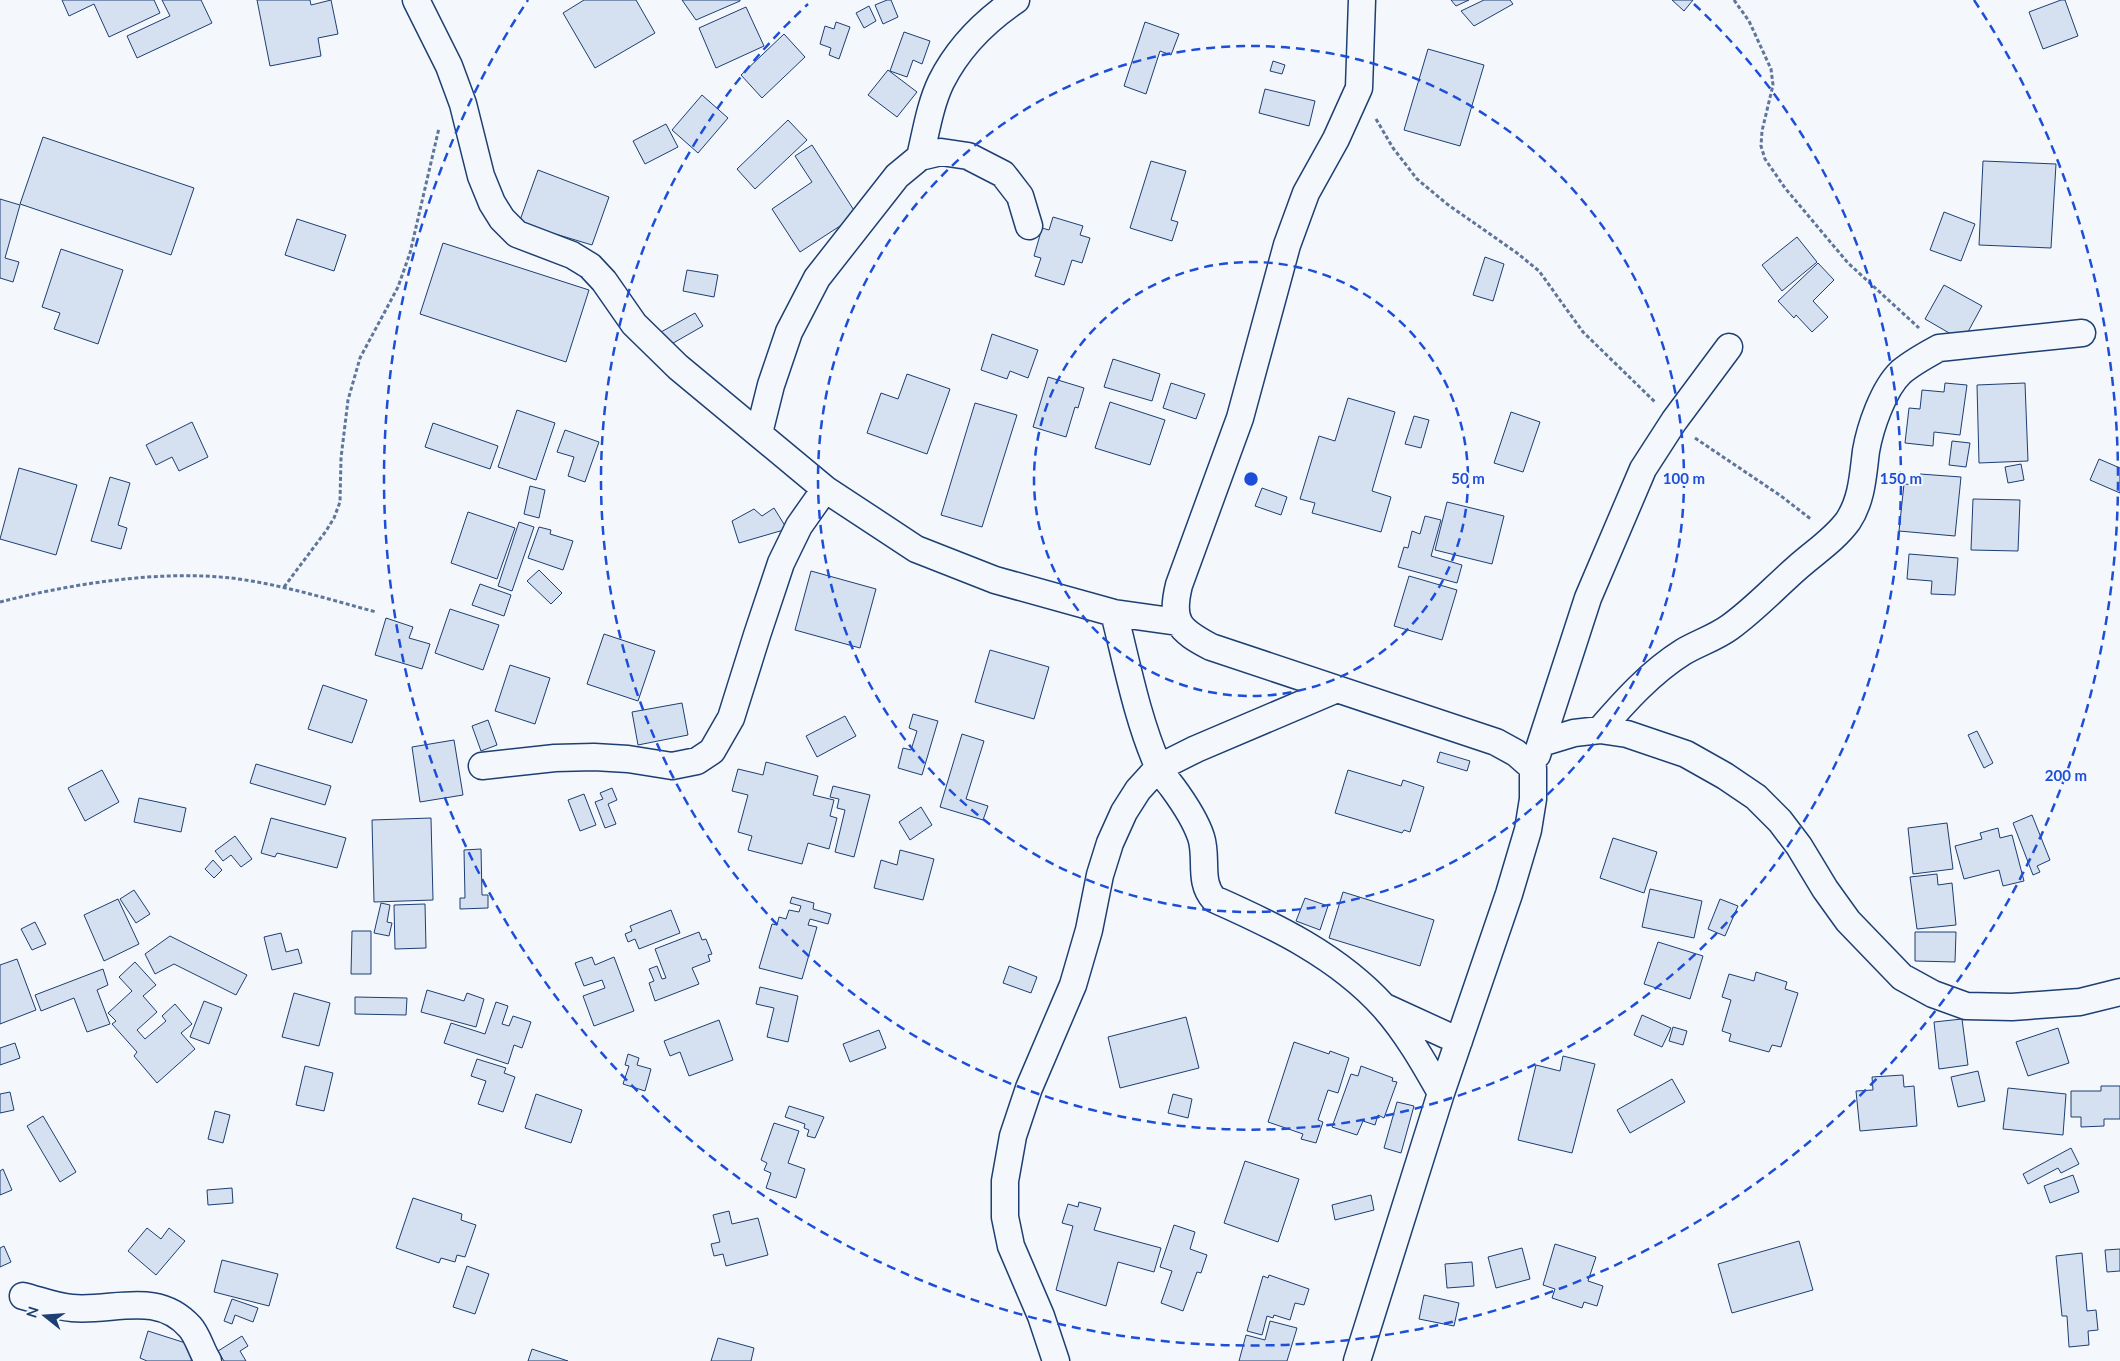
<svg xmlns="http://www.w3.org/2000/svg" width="2120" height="1361" font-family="Lato,sans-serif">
  <rect width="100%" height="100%" fill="#f4f7fb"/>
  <path fill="#d5e0f0" stroke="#1d3f73" d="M62,0H154L160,13L109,37L94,4L69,16Z
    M162,0H201L212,23L137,58L127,36L170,16Z
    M257,0H310L311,5L331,0L338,34L318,38L321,56L270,66Z
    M584,0H636L655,33L595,68L563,13Z
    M682,0H740V1L696,20Z
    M887,0H891L898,17L883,24L875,5Z
    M1451,0H1469L1456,6Z
    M1484,0H1510L1513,4L1474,26L1461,11Z
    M1672,0H1693L1684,11Z
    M2061,0H2065L2078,36L2043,49L2029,12Z
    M869,6L876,21L864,28L856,13Z
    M746,7L764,46L716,68L699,28Z
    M836,22L850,27L839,59L829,55L831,48L820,44L825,26L834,29Z
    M1145,22L1179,34L1171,55L1160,51L1146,94L1124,86Z
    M904,32L930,41L922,64L913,60L907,77L890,71Z
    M784,34L805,57L762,98L741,75Z
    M1428,49L1484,65L1460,146L1404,130Z
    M1273,61L1285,65L1282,74L1270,71Z
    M888,70L917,92L897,117L868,95Z
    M1265,89L1315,101L1309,126L1259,113Z
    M702,95L728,118L698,153L672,130Z
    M788,120L807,140L755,189L737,169Z
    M666,124L678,147L645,164L633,141Z
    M43,137L194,188L171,255L20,204Z
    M812,145L857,215L800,252L772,209L812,182L795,156Z
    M1151,161L1186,171L1171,220L1178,222L1172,241L1130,228Z
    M1983,161L2056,164L2051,248L1979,245Z
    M538,170L609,197L592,245L519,223Z
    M0,199L20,205L5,258L19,262L13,282L0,278Z
    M1944,212L1975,224L1961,261L1930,250Z
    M1053,217L1083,226L1080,235L1090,238L1082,263L1072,260L1064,285L1035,276L1041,258L1034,256L1042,228L1049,230Z
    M297,219L346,235L334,271L285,255Z
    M1797,237L1817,262L1782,291L1762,265Z
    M443,243L589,290L566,362L420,314Z
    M61,249L123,270L98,344L54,329L60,313L42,307Z
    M1485,257L1504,264L1493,301L1473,295Z
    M1818,263L1834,280L1813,301L1828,317L1812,332L1796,315L1794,318L1778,301Z
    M687,270L718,275L714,297L683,291Z
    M1944,285L1982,306L1963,341L1925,319Z
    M695,313L703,326L668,346L661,332Z
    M992,334L1038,350L1028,378L1010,371L1007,379L981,370Z
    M1113,359L1160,374L1152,401L1104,387Z
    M907,374L950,389L927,454L867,433L881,393L898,399Z
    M1048,377L1084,388L1078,408L1075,407L1066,437L1033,427Z
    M1171,383L1205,394L1196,419L1163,408Z
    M1945,383L1967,385L1960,435L1934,432L1933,446L1905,443L1909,408L1920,409L1922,390L1944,392Z
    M2025,383L2028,461L1979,463L1977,385Z
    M1348,398L1395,412L1372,491L1391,497L1381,532L1312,513L1315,503L1300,499L1319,436L1335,441Z
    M1110,402L1165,420L1150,465L1095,448Z
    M975,403L1017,415L982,527L941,515Z
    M517,410L555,423L536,480L498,467Z
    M1511,412L1540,422L1523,472L1494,463Z
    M1414,416L1429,420L1421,448L1405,444Z
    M192,422L208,457L179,471L172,457L156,465L146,445Z
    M433,423L498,446L490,469L425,447Z
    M565,430L599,442L585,482L568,476L574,457L557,452Z
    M1952,441L1970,443L1966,467L1949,465Z
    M2099,459L2120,468V493L2090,480Z
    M2021,464L2024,480L2008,483L2005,467Z
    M19,468L77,485L56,555L0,539Z
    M1920,474L1961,477L1955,536L1899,531L1904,484L1919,485Z
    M110,477L130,483L118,525L127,528L121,549L91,541Z
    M530,486L545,490L539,518L524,514Z
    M1262,488L1287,497L1281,515L1255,506Z
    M1973,499L2020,500L2018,551L1971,550Z
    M1447,502L1504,516L1492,564L1435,550Z
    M774,508L787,529L739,543L732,521L754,509L762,516Z
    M468,512L515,528L497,579L451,563Z
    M1425,516L1441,520L1431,556L1462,565L1457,583L1398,567L1404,547L1408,548L1412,531L1420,534Z
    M519,522L534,527L512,591L498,586Z
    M539,527L551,530L550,534L573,541L563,570L528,558Z
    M1909,554L1958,558L1955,595L1931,594L1932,581L1907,579Z
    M539,570L562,593L551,604L527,581Z
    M811,571L876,589L860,648L795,630Z
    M1409,576L1457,590L1442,640L1394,626Z
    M480,584L511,595L504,616L472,605Z
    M450,609L499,625L483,670L435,653Z
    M386,618L413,627L409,638L430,644L422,669L375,655Z
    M604,634L655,651L638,701L587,684Z
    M990,650L1049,667L1034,719L975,702Z
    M510,665L550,678L535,724L495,711Z
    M323,685L367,700L352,743L308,729Z
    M682,703L688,735L638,745L632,712Z
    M913,714L938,721L922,775L898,768L903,748L911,750L917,731L909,728Z
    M845,716L856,736L817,757L806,736Z
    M488,720L497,745L481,751L472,726Z
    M1977,731L1993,763L1984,768L1968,735Z
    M962,734L984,741L966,799L988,806L983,820L940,807Z
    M454,740L463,795L420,802L412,747Z
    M1440,752L1470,761L1467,771L1437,762Z
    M766,762L818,776L813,795L834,800L830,816L837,818L829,849L808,843L802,864L748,850L752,836L738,832L748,795L732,791L738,769L763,775Z
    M256,764L331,786L325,805L250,783Z
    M102,770L119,802L85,821L68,788Z
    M1348,770L1401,786L1403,780L1424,787L1410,832L1404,830L1402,833L1335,813Z
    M833,786L870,795L854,857L835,852L845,810L837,808L839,799L830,797Z
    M612,788L617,800L608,804L616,824L605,828L595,802L603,799L600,793Z
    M584,794L596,825L580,831L568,800Z
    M139,798L186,808L181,832L134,822Z
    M921,807L932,825L910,840L899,822Z
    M2032,815L2050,860L2037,866L2040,872L2033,875L2013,823Z
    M271,818L346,838L337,868L277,853L275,857L261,853Z
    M431,818L433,900L374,902L372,820Z
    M1947,823L1953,869L1913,874L1908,828Z
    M1998,828L2000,838L2012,835L2024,881L2003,886L1999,870L1964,879L1955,846L1982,839L1980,833Z
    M235,836L252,859L241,867L231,855L223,861L215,851Z
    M1613,838L1657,852L1644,893L1600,878Z
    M481,849L482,895H488V908L460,909V898H465L464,850Z
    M900,850L934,859L923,900L874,888L881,860L897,865Z
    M213,860L222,870L214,878L205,869Z
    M1937,874L1938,885L1952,883L1956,925L1917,929L1910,877Z
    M1650,889L1702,901L1694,938L1642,927Z
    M134,890L150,914L136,923L120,899Z
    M1343,892L1434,920L1420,966L1329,938Z
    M792,897L814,903L813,909L831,914L828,924L810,919L808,925L817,927L802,979L759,968L772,924L777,925L779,917L786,919L789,910L799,912L801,906L790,903Z
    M1305,898L1328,906L1320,930L1296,921Z
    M118,899L139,944L104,961L84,915Z
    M1720,899L1738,906L1725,936L1708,929Z
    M381,903L390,905L387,922L392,923L389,936L374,933Z
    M425,904L426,948L395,949L394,905Z
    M671,910L680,933L639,949L635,939L628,942L625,934L632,931L630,926Z
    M35,922L46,944L32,950L21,929Z
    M352,931H371V974H351Z
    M699,932L702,940L706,939L712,954L708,955L710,961L692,968L699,984L655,1001L649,983L654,981L649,969L657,966L662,979L666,978L655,949Z
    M1915,932H1956L1955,962L1915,961Z
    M281,933L286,952L298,949L302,963L272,970L264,937Z
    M170,936L247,975L236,995L174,964L155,974L145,954Z
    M1658,942L1703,956L1690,999L1644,984Z
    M592,957L595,965L614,957L634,1011L594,1026L583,996L605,988L602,980L584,986L575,963Z
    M17,959L36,1010L0,1024V965Z
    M135,962L156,985L143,996L157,1012L137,1030L145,1039L166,1021L162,1016L175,1004L192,1024L181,1033L195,1049L157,1083L134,1056L137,1052L112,1024L116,1021L108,1013L132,991L119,977Z
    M1009,966L1037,977L1031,993L1003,983Z
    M103,969L108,985L97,990L110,1024L87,1032L74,998L41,1011L35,995Z
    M1756,972L1787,982L1785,989L1798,993L1781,1047L1772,1045L1769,1052L1729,1041L1731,1034L1722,1031L1731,1000L1722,997L1729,974L1754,981Z
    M760,987L798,996L788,1042L767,1037L774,1008L756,1004Z
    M427,990L464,1001L467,993L484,999L476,1027L421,1012Z
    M294,993L330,1003L319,1046L282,1037Z
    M355,997L407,998L406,1015L355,1014Z
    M204,1001L222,1008L209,1044L190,1037Z
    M496,1002L508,1006L502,1024L509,1026L513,1016L531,1022L522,1048L514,1045L508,1064L444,1043L451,1023L485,1034Z
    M1642,1015L1671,1028L1662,1047L1634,1035Z
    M1186,1017L1199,1068L1120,1088L1108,1037Z
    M1962,1019L1968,1065L1939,1069L1934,1022Z
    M719,1020L733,1060L689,1076L680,1052L670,1056L664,1041Z
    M1673,1027L1687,1031L1683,1045L1669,1041Z
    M2058,1028L2069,1063L2028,1076L2016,1042Z
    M879,1030L886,1048L850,1062L843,1044Z
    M1294,1042L1329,1054L1330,1051L1349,1058L1338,1093L1328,1090L1318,1120L1323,1122L1316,1143L1301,1139L1303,1134L1268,1122Z
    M15,1043L20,1058L0,1065V1048Z
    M628,1054L639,1058L637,1065L651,1069L645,1091L623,1084L629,1066L625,1065Z
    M1563,1056L1595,1064L1572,1153L1518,1140L1536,1065L1560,1071Z
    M477,1059L506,1068L504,1073L515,1077L503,1112L478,1104L486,1081L471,1076Z
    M305,1066L333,1073L324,1111L296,1105Z
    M1361,1066L1393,1078L1392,1081L1397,1082L1384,1118L1378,1115L1375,1125L1363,1121L1357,1135L1332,1127L1351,1074L1358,1076Z
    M1978,1071L1985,1101L1958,1107L1951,1077Z
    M1903,1075L1904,1087L1914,1086L1917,1126L1860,1131L1856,1091L1873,1090L1872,1077Z
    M1672,1079L1685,1102L1630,1133L1617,1110Z
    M2101,1086H2120V1119H2104V1126L2081,1127V1117H2071V1091H2101Z
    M2008,1088L2066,1094L2063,1135L2003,1129Z
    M10,1092L14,1110L0,1113V1094Z
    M536,1094L582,1110L571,1143L525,1128Z
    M1173,1094L1192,1099L1188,1118L1168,1113Z
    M1397,1102L1414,1106L1401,1153L1384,1148Z
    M789,1106L824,1117L815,1138L807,1136L809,1130L804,1128L805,1124L785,1117Z
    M215,1111L230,1115L223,1143L208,1139Z
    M43,1116L76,1172L60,1182L27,1126Z
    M774,1123L799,1131L788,1163L805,1169L796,1198L766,1188L771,1173L764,1170L767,1163L761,1160Z
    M2071,1148L2079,1164L2061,1173L2058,1168L2028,1184L2023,1174Z
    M1245,1161L1299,1179L1278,1242L1224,1223Z
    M3,1169L12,1190L0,1195V1171Z
    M2073,1175L2079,1192L2050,1203L2044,1186Z
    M232,1188L233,1203L208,1205L207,1190Z
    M1371,1195L1374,1210L1335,1220L1332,1205Z
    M413,1198L462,1214L461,1220L476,1225L465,1257L457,1255L455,1262L441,1258L439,1263L396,1248Z
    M1079,1202L1101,1208L1094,1230L1161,1248L1154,1272L1118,1262L1106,1306L1056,1290L1073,1226L1062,1223L1068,1204L1078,1207Z
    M729,1211L732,1224L758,1218L768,1255L726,1266L723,1254L714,1256L711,1244L720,1242L713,1215Z
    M1174,1225L1195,1232L1190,1249L1207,1255L1201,1273L1197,1272L1183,1311L1161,1303L1172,1271L1160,1267Z
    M147,1228L161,1239L169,1228L185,1241L156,1275L128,1251Z
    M1799,1241L1813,1290L1732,1313L1718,1264Z
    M1555,1244L1596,1257L1588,1281L1603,1286L1597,1306L1584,1302L1582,1308L1552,1298L1555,1289L1543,1285Z
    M4,1246L11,1262L0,1267V1248Z
    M1522,1248L1530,1279L1496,1288L1488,1257Z
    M2120,1249V1271L2107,1272L2105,1250Z
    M2082,1253L2087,1311L2096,1310L2098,1330L2088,1331L2089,1345L2069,1347L2067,1316H2062L2056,1256Z
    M222,1260L278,1274L269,1306L214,1292Z
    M1472,1262L1474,1286L1447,1288L1445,1264Z
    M467,1266L489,1274L475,1314L453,1307Z
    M1269,1275L1309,1289L1304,1305L1295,1303L1290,1320L1274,1315L1273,1318L1267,1316L1262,1335L1247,1331L1263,1276L1268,1278Z
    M1424,1295L1459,1303L1454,1326L1419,1319Z
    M232,1299L258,1308L253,1322L235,1315L232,1324L224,1321Z
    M1270,1321L1297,1328L1287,1361H1239L1246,1335L1265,1340Z
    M148,1331L195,1346L191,1361H147L140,1358Z
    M242,1336L248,1346L240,1351L246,1361H224L218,1351Z
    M718,1338L754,1348L751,1361H711Z
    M532,1349L568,1361H528Z"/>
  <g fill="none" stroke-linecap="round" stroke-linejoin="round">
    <defs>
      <path id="minor" d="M416,0L449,66L463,104L481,176L492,203L502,219L517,234L572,255L590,266L604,281L634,324L678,367L825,489L916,549L995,580L1114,613L1178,622
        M920,157C926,132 930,105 941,82C958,48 985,21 1016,0
        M759,433L771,385L789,332L817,278L897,176L920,157L941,152L968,156L1003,174L1020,196L1029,226
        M1114,613C1127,664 1137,718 1158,766C1161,774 1168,781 1173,788C1184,803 1195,819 1201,837C1208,858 1198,882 1214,899C1275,926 1338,956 1384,1007C1407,1033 1424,1063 1441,1093
        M1600,730C1624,702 1651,672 1683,652C1698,643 1715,638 1730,627C1755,609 1775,587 1798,567C1815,552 1835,539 1848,521C1862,500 1863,475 1866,451C1870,428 1883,389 1901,372C1913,362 1926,355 1939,348L2082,333
        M1541,743L1574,733L1600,730L1627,734L1686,754L1725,776L1756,797L1780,821L1799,846L1825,889L1848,921L1902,977L1933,994L1966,1006L2012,1007L2080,1002L2120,992
        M1537,755L1588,598L1643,469L1674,421L1729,347
        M482,766L555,758L594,757L628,759L672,766L697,761L712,751L731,718L757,635L781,563L799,526L825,489
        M1387,1008L1459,1041
        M23,1296C39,1300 56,1307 72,1308C113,1312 157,1290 190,1327C198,1336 201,1350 208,1361
        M1056,1361L1041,1316L1011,1246L1005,1217V1181L1013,1136L1029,1088L1073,985L1089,930L1100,875L1110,843L1124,812L1138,790L1158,768L1196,749L1337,689
        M1357,1361L1441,1093L1509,894L1528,830L1533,799V768L1516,753L1496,742L1211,647C1179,630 1170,622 1179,585L1240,418L1287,245L1306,193L1336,139L1359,88L1362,0"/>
    </defs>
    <use href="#minor" stroke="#1d3f73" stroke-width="29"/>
    <path stroke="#5e769c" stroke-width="3" stroke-dasharray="4 2.5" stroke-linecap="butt" d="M1734,0L1749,21L1771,69L1773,85L1762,131L1761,146L1765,159L1785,188L1848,263L1919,328
      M1376,119L1393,148L1417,179L1447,204L1517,253L1539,271L1583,332L1655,402
      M1695,438L1781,496L1812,520
      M284,587L326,531L334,518L340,502L341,458L348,400L360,358L398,287L410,253L439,128
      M0,602C70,584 158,570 231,578C280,584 328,599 376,612"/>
    <use href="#minor" stroke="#f4f7fb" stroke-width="26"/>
  </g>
  <g fill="none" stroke="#1d4ed8" stroke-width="2.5" stroke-dasharray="9 6">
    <circle cx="1251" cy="479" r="217"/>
    <circle cx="1251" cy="479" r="433"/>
    <path d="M1694 4A650 650 0 1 1 808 4"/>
    <path d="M1974 0A867 867 0 1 1 528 0"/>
  </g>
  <circle cx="1251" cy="479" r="8" fill="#1d4ed8" stroke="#f4f7fb" stroke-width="2.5"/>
  <g font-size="15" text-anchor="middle" font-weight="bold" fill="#1d4ed8" stroke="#f4f7fb" stroke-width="4" stroke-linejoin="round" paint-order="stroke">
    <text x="1468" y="484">50 m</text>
    <text x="1684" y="484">100 m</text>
    <text x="1901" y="484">150 m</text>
    <text x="2066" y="781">200 m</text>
  </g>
  <g transform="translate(45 1316) rotate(287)" stroke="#f4f7fb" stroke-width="4" paint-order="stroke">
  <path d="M0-4L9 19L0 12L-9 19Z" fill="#1d3f73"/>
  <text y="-8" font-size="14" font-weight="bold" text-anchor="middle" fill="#1d3f73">N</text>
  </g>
</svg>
